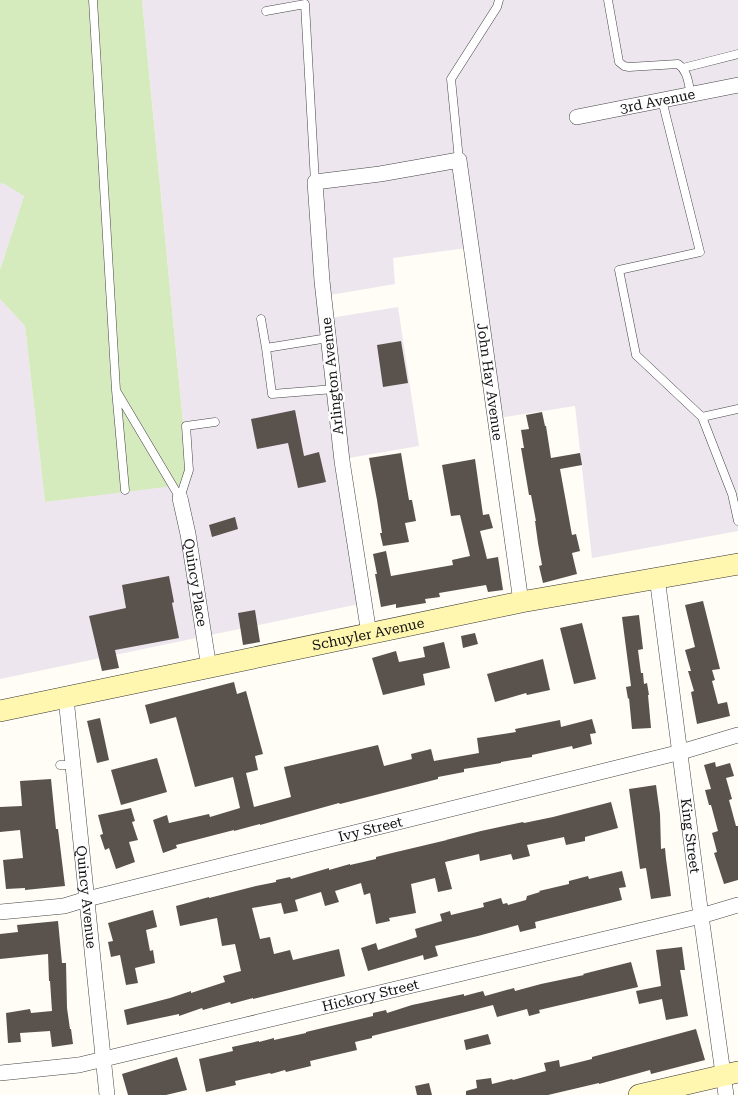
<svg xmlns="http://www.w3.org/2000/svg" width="738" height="1095" font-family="'Roboto Serif',serif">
  <rect width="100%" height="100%" fill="#fffdf5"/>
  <path fill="#eee6ef" d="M142,0H738V531L592,558L575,406L493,419L466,248L393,258L395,284L324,296V319L398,307L419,446L343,459L364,603L0,679V299L25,326L45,502L189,483Z
    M3,182L24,196L0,270V184Z"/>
  <path fill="#d5ebbd" d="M0,0H142L189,484L45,502L25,326L0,299V270L24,196L3,183L0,184Z"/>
  <path fill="#5a524d" d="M401,341L408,383L383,387L377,345Z
    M295,410L304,456L319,452L326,482L298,488L288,443L257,449L251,419Z
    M542,412L545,426H546L551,458L580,453L582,465L560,469L572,535L576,534L580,551L572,553L577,574L543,583L539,566L542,565L538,543L535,521H536L531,495H529L521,448H524L521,430L529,429L526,415Z
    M401,453L409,500H412L416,521L405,523L409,542L383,546L380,533H382L377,500L369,458Z
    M475,459L483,515L489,514L493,528L480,531L487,559L498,557L503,590L488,592L486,585L439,593L440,597L425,599L426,603L396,608V604L381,607L375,574H377L373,554L386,551L391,576L453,565L452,560L470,556L460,515L451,516L442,465Z
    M235,517L238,529L212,537L209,525Z
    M169,576L174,602L172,603L179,638L115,650L119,668L102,671L89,616L126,608L122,585Z
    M703,601L720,669L712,670L715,680L712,681L718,704L727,702L730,716L697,724L691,692L694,691L688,671H691L685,650L695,647L685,605Z
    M255,610L260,642L243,645L238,613Z
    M639,615L643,649L638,650L641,673H643L644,684L647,683L649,695H648L651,728L632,729L629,698L628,699L626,687L631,686L622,617Z
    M582,623L596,679L574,684L560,628Z
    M475,633L478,644L463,648L461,636Z
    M444,642L450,668L423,674L425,685L383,695L372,658L396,651L399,662L425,657L423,647Z
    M543,659L550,690L527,695L526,693L495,702L487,674Z
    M234,682L237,694L246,691L263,754L255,756L258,770L246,773L254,807L291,797L284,767L378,745L384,766L412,759L411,754L431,749L434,761L479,753L477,738L516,732L515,729L560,720L561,727L592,719L596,733L590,734L592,744L573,749L572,746L532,755V757L501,762V763L464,769V772L438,777V779L340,804L339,803L260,825V824L234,831V830L176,845L177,848L163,853L153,820L167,815L169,823L209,814L210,817L240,808L233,777L195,787L176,717L150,724L145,705Z
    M100,718L109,760L97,763L87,721Z
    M157,758L167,792L121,805L111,770Z
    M715,762L716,767L730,763L734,776L726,778L732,799L729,800L736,826H738V880L724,884L714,853L717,852L712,833L718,831L711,805H709L705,790L711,789L704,765Z
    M51,779L56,829H58L65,886L25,890V888L6,889L3,860L23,858L20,830L0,832V807L22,806L20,781Z
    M656,785L660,814L661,849L665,848L666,859L671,896L651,899L646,868L640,869L629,789Z
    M611,802L618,828L585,837V841L566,845L564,837L527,845L530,856L513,860L511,854L480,861L479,854L445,862L452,889L438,892L435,878L411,884L416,913L389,918L390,921L376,924L370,893L364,895L361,883L335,891L339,902L325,906L321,892L295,900L298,911L284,914L281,903L252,908L260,939L270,937L274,954L290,950L293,960L339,949L345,976L253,999V998L231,1004L230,1002L203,1010L202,1008L179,1016V1014L127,1025L124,1010L170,998L191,991V993L225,982L223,976L241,971L235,944L222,946L217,918L180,926L176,906L209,897V898L256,886L276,882V880L290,877L291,879L329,868V870L350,864V865L376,859V857L392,853L447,840H446L481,831L523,822L524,823L553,817Z
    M131,808L135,821L132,822L138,840L129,842L135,862L116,869L109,848L105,850L100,835L103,834L98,815Z
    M622,871L626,887L619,888L622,900L535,922L536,928L520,932L518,925L478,936L435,946L438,956L424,960L423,955L368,971L361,948L376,943L378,950L417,937L415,929L442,921L440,914L450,911L451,915L484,907L483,903L501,898L503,904L507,903L508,905L526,900L527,896L540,892L539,891L569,884V881L588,876L589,879Z
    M153,910L157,927L146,930L150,951L153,950L155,963L135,968L138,983L126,985L120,955L111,957L108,942L113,941L108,923Z
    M58,921L62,963H66L67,1008L70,1029H71L73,1044L52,1047L50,1031L20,1033L21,1042L8,1043L6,1013L30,1009L31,1013L52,1011L50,981H49L48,954L0,959V934L18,932L17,925Z
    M682,947L685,970H680L688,1016L666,1020L662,999L639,1004L636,991L661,986L656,950Z
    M631,962L638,987L539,1010L540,1013L529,1016L527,1009L497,1017L493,1005L372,1036V1038L355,1042L357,1050L310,1061L311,1066L286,1072L285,1070L271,1074L270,1073L235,1081L236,1085L206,1092L199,1059L233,1051L232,1047L259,1041V1042L274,1038V1040L306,1033V1032L373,1016V1013L386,1010L387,1013L412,1005L464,994V996L483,991L485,996L514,988L515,991L541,984L584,975L583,974Z
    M696,1029L705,1060L651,1074L650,1070L599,1084V1083L548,1095H466V1091L477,1088L476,1080L491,1078L492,1084L512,1079L513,1080L546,1071L544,1063L559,1060L560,1067L592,1059V1057Z
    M488,1034L491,1044L466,1050L464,1040Z
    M177,1057L187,1090L166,1095H128L122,1074Z
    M429,1083L432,1095H417L415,1086Z"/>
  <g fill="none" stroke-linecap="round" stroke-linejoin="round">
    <defs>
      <path id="lane" d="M93,0L116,390L125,490
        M608,0L619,62L624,66L629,67L678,64C688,71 688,83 691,94
        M266,11L305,4L315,182
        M683,68L738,54
        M662,100L700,252L619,270L636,355L702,417L732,494L738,521
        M459,160L451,79L497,7L499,0
        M261,319L266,348
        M328,338L266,348L272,394L334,389
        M117,392L180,498
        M702,417L738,409
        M180,498L189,470L186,426L215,422
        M60,765H73"/>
      <g id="street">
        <path id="s1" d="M577,117L738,85"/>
        <path id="s2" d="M180,498L188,534L209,668"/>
        <path id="s3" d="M657,577L701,916L726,1095"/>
        <path id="s4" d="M369,634L342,461L322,281L315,182L380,174L459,160L521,602"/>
        <path id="s5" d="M66,698L107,1095"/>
        <path id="s6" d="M0,912L64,906L87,899L681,752L738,735"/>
        <path id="s7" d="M0,1073L79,1065L104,1059L701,916L738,905"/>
      </g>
      <g id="secondary">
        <path id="s8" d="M0,711L521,602L738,564"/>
        <path d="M639,1095L738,1072"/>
      </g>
    </defs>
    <use href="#lane" stroke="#444" stroke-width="9"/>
    <use href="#street" stroke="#444" stroke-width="16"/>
    <use href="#secondary" stroke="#333" stroke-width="22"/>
    <use href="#lane" stroke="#fff" stroke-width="8"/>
    <use href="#street" stroke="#fff" stroke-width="15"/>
    <use href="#secondary" stroke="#fff6b0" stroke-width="21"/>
  </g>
  <g text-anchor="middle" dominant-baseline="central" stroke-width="5" stroke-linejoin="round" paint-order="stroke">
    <g font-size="14" fill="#111" stroke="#fff">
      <text stroke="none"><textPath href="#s1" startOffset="82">3rd Avenue</textPath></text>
      <text transform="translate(332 376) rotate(-96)">Arlington Avenue</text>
      <text stroke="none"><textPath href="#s4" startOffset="825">John Hay Avenue</textPath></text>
      <text stroke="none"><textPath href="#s2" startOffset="86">Quincy Place</textPath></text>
      <text stroke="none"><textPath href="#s8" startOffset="376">Schuyler Avenue</textPath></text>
      <text stroke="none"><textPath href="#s6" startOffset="380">Ivy Street</textPath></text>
      <text stroke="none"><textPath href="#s3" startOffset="261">King Street</textPath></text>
      <text stroke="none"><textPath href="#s5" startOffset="200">Quincy Avenue</textPath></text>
      <text stroke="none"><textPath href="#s7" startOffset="379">Hickory Street</textPath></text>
    </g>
  </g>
</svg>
